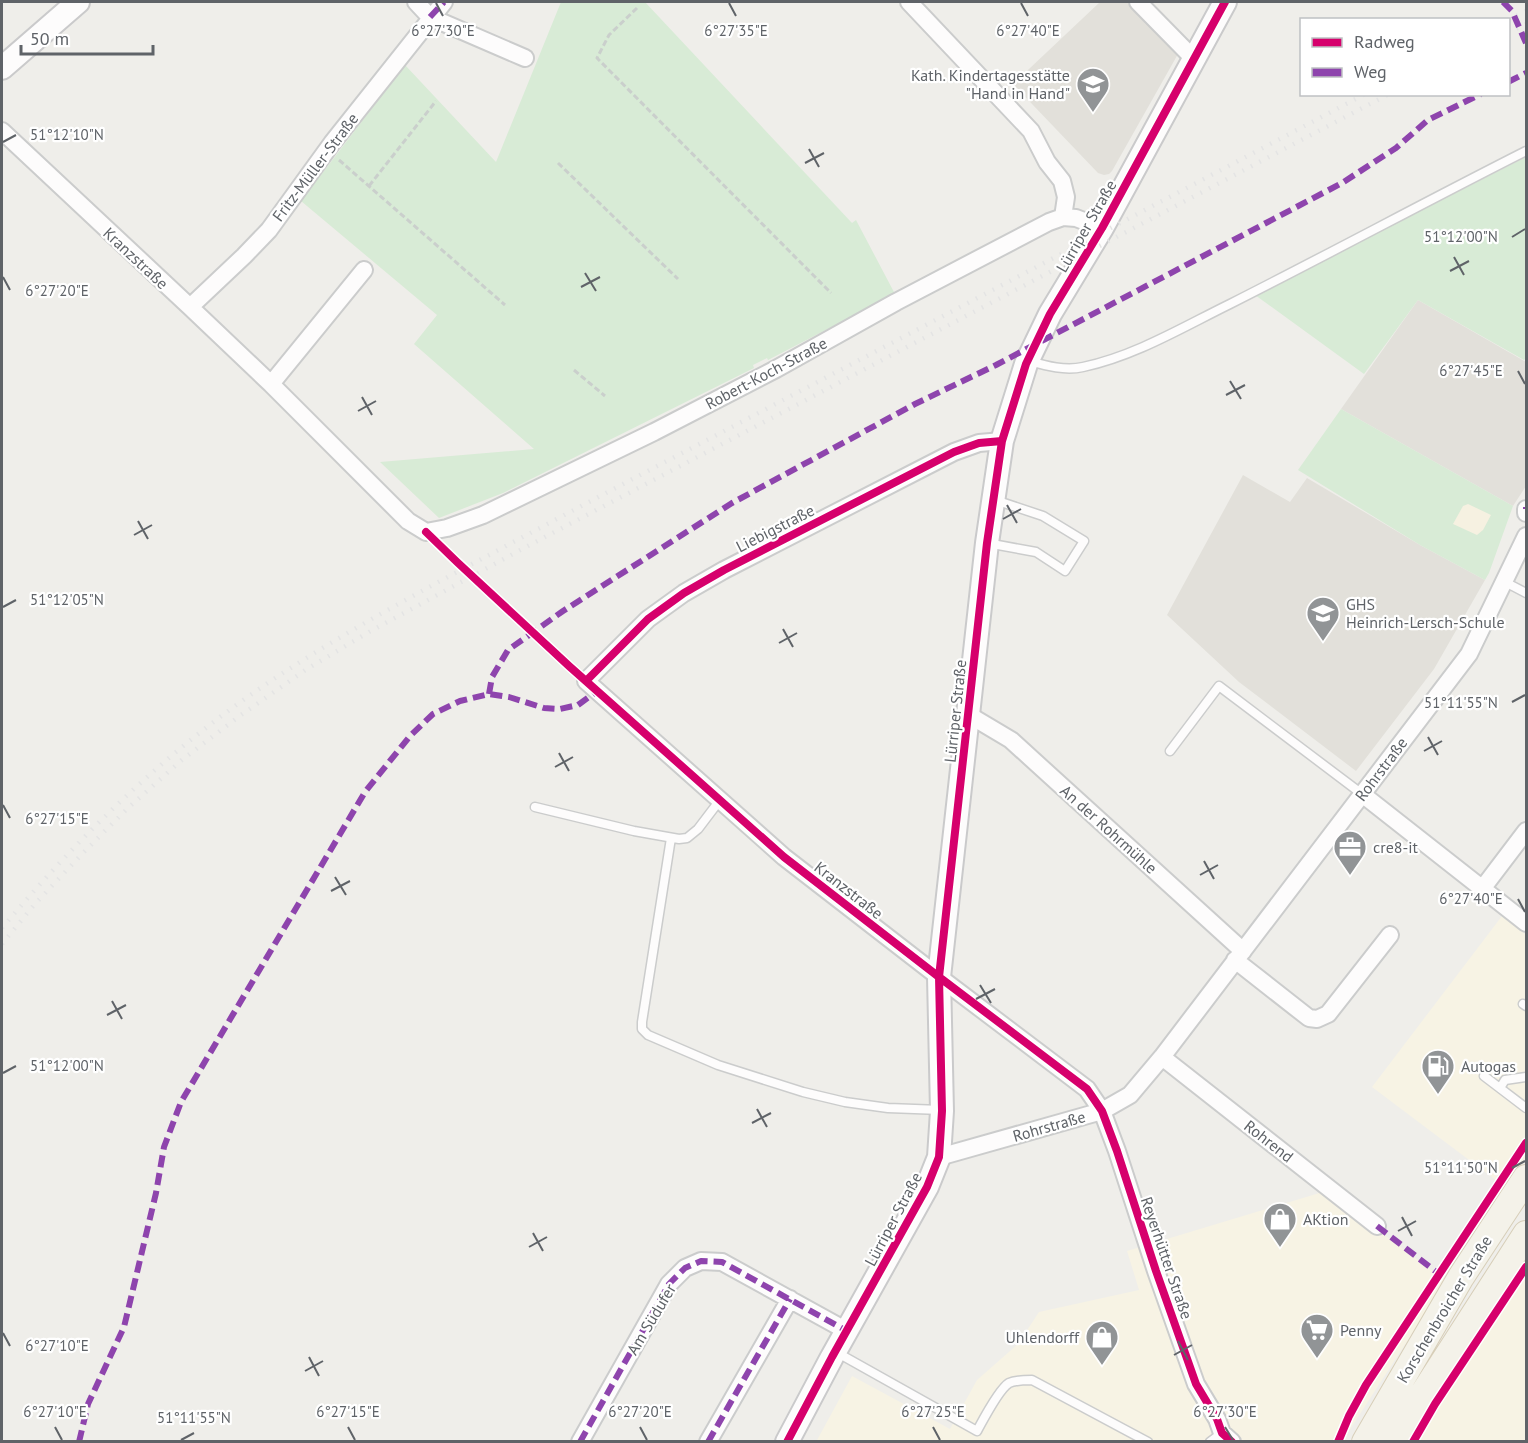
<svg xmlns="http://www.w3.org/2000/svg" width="1528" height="1443" font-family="'PT Sans',sans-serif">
  <rect width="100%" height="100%" fill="#efeeea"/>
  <path fill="#f7f3e4" d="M1502,916L1526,935V1157L1505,1187L1372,1087Z
    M1326,1191L1446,1281L1347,1434L1344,1441L816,1442L852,1376L950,1429L977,1380L1018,1344L1039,1312L1139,1290L1127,1251Z
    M1526,1274V1441H1414L1509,1301Z"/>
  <path fill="#e2e0da" d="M1100,2H1129L1178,54L1112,171L1109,174L1104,175L1098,173L1013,84Z
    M1418,300L1526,362V486L1513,506L1341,409Z
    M1243,475L1290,502L1307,478L1420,545L1485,580L1434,669L1356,771L1239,682L1167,615Z"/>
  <path fill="#d8ebd6" d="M561,2H645L852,223L856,220L895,294L768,360L767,358L753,365L754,368L503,493L439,518L380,462L534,449L414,344L437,315L301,201L405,65L496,162Z
    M1526,157V358L1524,360L1418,300L1364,374L1255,295Z
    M1341,409L1513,506L1489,573L1485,580L1420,545L1298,470Z"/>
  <path fill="#f6f1e1" d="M1468,504L1491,515L1483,530L1477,535L1453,524L1463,506Z"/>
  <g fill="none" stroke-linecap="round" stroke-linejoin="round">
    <defs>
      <path id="lane" d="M1029,361C1047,366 1065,371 1083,367C1135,356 1183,327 1230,304C1329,254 1427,201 1526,151
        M987,543L1036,552L1065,571L1084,541L1043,516L995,500
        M1505,582L1526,593
        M1170,751L1219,686L1362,794
        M535,807L634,831L679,839L687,838L698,829L720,800
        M671,838L642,1022V1029L648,1035L718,1065L803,1092L845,1102L888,1108L941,1110
        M1523,1004L1526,1006
        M1484,1076L1526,1108
        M1500,1088L1505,1080L1526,1077
        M836,1352L977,1431C983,1420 999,1389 1009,1383C1016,1380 1024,1380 1032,1380L1148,1442
        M1210,1442L1222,1433"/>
      <path id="street" d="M416,2L430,17L525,58
        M909,2L1031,131L1047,162L1062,181L1066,197L1063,217
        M1138,2L1194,59
        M2,131L190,307L271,384L408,521L426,532L447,528L483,515L654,432L776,369L896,302L1049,222L1063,217L1076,218L1102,228
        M190,307L244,256L269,230L332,143L444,2
        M271,384L364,270
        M1002,441L979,443L954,452L724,570L684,593L648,619L586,681L784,857L939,977L1087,1089L1102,1111L1117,1151L1156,1271L1196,1384L1217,1419L1222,1433L1232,1442
        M1526,509V513
        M969,715L1011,740L1243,951
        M1362,794L1526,923
        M1482,889L1526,831
        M1235,960L1309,1018L1317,1019L1328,1014L1390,935
        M1162,1057L1377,1226
        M939,1157L1102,1111L1130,1095L1162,1057L1469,654L1526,536
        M580,1442L669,1284L685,1268L701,1261L722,1262L847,1331
        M708,1442L790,1299"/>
      <path id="secondary" d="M2,68L78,2
        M787,1442L832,1357L927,1187L939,1157L942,1111L939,977L987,543L1002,441L1026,364L1050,314L1102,228L1225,2"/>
      <path id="primary" d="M1365,1442L1461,1277L1526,1178
        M1392,1442L1526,1234"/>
    </defs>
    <use href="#lane" stroke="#cbcccc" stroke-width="11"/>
    <use href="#street" stroke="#cbcccc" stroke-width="20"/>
    <use href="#secondary" stroke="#cacacb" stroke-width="26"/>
    <use href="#primary" stroke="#d7ceb8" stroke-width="28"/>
    <path stroke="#cacfcc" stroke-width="3" stroke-dasharray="6 3" stroke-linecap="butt" d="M637,8L609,35L597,58L831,293
      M339,160L505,305
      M558,163L678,279
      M369,186L436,101
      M574,370L605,396"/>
    <use href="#lane" stroke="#fdfcfc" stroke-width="8"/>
    <use href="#street" stroke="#fdfcfc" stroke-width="16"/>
    <use href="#secondary" stroke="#fdfcfc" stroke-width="22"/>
    <use href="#primary" stroke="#f4f2e9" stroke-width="26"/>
    <path stroke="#e4e4e4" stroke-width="4.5" stroke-dasharray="1.5 8" stroke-linecap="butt" d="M1508,20L1526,11
      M1508,33L1526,24
      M2,928C71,846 148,769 235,706C305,655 381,613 457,572C547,524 638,476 728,429C941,317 1153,206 1365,94
      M2,944L34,905L83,853L128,808L183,759L241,715L307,669L369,632L524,548L1389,94"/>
    <path stroke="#8e44ad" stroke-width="6" stroke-dasharray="12 6" stroke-linecap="butt" d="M1503,2L1512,11L1526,43
      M430,17L444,2
      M1508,82L1526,73
      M1526,509V507
      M489,694L492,677L508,650L563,611L732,503L915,404L996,365L1342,183L1396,148L1428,120L1481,94
      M1377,1226L1439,1274
      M79,1442L88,1404L124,1327L156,1193L164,1147L181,1102L365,792L410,736L433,714L460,701L489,694L509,697L544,708L560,709L578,705L597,691
      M580,1442L669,1284L685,1268L701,1261L722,1262L847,1331
      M708,1442L790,1299"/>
    <defs>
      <path id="cycleway" d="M426,532L457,562L569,666L784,857L939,977L1087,1089L1102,1111L1117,1151L1156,1271L1196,1384L1217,1419L1222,1433L1232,1442
        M586,681L648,619L684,593L724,570L954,452L979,443L1002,441
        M787,1442L832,1357L927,1187L939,1157L942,1111L939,977L987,543L1002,441L1026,364L1050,314L1102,228L1225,2
        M1338,1442L1349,1416L1366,1385L1526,1143
        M1413,1442L1435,1404L1526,1267"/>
    </defs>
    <use href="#cycleway" stroke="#fff" stroke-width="11"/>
    <use href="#cycleway" stroke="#d6006c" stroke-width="8"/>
  </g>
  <path fill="none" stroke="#5f6368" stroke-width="2" d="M436,3L443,16M729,3L736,16M1021,3L1028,16M3,142L16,135M809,149L819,167M805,163L824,153M1512,237L1525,229M1454,257L1464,275M1450,271L1469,261M585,273L596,291M3,277L10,290M581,287L600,277M1518,371L1525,384M1230,381L1241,399M1226,395L1245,385M362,397L372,415M358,411L376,401M1007,505L1017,523M1003,519L1021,509M138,521L148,539M134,535L152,525M3,607L16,600M783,629L793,647M779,643L797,633M1512,702L1525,695M1428,737L1438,755M1424,751L1442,741M559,753L569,771M555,767L573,757M3,805L10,818M1204,861L1214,879M1200,875L1218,865M335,877L346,895M331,891L350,881M1518,899L1525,912M980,985L991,1003M976,999L995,989M112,1001L122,1019M107,1015L126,1005M3,1073L16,1066M757,1109L767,1127M752,1123L771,1113M1512,1168L1525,1161M1402,1217L1412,1236M1398,1231L1416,1221M533,1233L543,1251M529,1247L547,1237M3,1333L10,1346M1178,1341L1188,1360M1174,1355L1192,1345M309,1357L319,1376M305,1371L323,1361M55,1427L62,1440M348,1427L355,1440M640,1427L647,1440M933,1427L940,1440M1225,1427L1233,1440M181,1440L194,1433"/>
  <defs>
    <symbol id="school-pin" viewBox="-11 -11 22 30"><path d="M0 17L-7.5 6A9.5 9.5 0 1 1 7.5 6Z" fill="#919496" stroke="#fff"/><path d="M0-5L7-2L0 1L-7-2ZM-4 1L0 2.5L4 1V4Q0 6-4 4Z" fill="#fff"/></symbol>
    <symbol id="office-pin" viewBox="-11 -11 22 30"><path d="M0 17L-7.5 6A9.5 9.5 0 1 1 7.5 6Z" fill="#919496" stroke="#fff"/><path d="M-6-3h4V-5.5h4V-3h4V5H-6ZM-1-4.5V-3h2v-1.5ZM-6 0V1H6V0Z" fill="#fff"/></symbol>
    <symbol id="fuel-pin" viewBox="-11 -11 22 30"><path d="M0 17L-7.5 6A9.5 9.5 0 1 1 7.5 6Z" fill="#919496" stroke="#fff"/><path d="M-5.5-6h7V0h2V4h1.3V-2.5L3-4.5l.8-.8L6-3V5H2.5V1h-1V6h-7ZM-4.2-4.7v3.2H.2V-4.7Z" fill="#fff"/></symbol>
    <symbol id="shop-pin" viewBox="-11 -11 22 30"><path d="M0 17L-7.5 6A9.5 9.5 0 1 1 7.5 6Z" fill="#919496" stroke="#fff"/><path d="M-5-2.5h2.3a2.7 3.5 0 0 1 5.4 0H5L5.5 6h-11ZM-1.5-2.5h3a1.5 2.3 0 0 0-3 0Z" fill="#fff"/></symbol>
    <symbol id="supermarket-pin" viewBox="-11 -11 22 30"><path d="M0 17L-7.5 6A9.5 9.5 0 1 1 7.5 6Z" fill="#919496" stroke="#fff"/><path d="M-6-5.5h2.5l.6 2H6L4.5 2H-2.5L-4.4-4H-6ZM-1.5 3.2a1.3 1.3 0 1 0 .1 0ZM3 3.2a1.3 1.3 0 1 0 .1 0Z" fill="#fff"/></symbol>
  </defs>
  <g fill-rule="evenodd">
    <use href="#school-pin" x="1074" y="65" width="38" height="52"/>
    <use href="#school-pin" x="1304" y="594" width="38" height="52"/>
    <use href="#office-pin" x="1331" y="828" width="38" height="52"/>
    <use href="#fuel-pin" x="1419" y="1047" width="38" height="52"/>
    <use href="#shop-pin" x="1261" y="1200" width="38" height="52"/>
    <use href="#supermarket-pin" x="1298" y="1311" width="38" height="52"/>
    <use href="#shop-pin" x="1083" y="1318" width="38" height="52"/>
  </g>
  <g text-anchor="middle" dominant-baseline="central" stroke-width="4.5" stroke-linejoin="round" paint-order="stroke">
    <g font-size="16" fill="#5f6368" stroke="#fff" text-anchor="start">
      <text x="1070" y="75" text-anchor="end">Kath. Kindertagesstätte<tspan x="1070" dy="18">"Hand in Hand"</tspan></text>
      <text x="1346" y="604">GHS<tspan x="1346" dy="18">Heinrich-Lersch-Schule</tspan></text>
      <text x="1373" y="847">cre8-it</text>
      <text x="1461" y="1066">Autogas</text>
      <text x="1303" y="1219">AKtion</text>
      <text x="1340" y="1330">Penny</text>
      <text x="1079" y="1337" text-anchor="end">Uhlendorff</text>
    </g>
    <g font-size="16" fill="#5f6368" stroke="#fff">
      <text transform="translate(315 167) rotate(-53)">Fritz-Müller-Straße</text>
      <text transform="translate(1086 226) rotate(-60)">Lürriper Straße</text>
      <text transform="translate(136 258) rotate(43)">Kranzstraße</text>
      <text transform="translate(766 373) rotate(-28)">Robert-Koch-Straße</text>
      <text transform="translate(775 528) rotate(-27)">Liebigstraße</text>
      <text transform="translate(955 711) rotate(-84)">Lürriper Straße</text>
      <text transform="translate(1381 769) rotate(-53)">Rohrstraße</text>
      <text transform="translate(1109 829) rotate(42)">An der Rohrmühle</text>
      <text transform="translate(849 890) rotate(38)">Kranzstraße</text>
      <text transform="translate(1049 1126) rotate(-16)">Rohrstraße</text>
      <text transform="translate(1269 1141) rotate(38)">Rohrend</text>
      <text transform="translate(893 1219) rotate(-62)">Lürriper Straße</text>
      <text transform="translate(1167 1258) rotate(71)">Reyerhütter Straße</text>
      <text transform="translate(1444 1309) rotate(-59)">Korschenbroicher Straße</text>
      <text transform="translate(651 1319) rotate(-59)">Am Südufer</text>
    </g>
  </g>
  <g font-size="15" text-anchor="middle" fill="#5f6368" stroke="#fff" stroke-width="4.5" stroke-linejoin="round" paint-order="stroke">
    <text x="443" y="36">6°27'30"E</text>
    <text x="736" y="36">6°27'35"E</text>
    <text x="1028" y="36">6°27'40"E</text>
    <text x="67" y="140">51°12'10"N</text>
    <text x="1461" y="242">51°12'00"N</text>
    <text x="57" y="296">6°27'20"E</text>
    <text x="1471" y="376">6°27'45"E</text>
    <text x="67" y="605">51°12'05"N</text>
    <text x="1461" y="708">51°11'55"N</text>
    <text x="57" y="824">6°27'15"E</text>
    <text x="1471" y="904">6°27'40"E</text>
    <text x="67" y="1071">51°12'00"N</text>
    <text x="1461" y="1173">51°11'50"N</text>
    <text x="57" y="1351">6°27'10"E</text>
    <text x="55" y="1417">6°27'10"E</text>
    <text x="348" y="1417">6°27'15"E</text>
    <text x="640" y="1417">6°27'20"E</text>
    <text x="933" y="1417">6°27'25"E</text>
    <text x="1225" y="1417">6°27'30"E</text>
    <text x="194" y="1423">51°11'55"N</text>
  </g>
  <rect width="1528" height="1443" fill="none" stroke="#5f6368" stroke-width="6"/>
  <rect x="1300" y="18" width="210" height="78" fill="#ffffff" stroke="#bfc1c3" stroke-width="1.5"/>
  <rect x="1312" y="38" width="30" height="9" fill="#d6006c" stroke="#bfc1c3" stroke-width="1.5"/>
  <text x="1354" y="48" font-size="18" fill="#5f6368">Radweg</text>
  <rect x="1312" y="68" width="30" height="9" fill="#8e44ad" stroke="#bfc1c3" stroke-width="1.5"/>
  <text x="1354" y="78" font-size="18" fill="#5f6368">Weg</text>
  <path d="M21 45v9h132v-9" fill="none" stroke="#5f6368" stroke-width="3"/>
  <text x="30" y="45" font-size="18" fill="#5f6368" stroke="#ffffff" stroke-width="4.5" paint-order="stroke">50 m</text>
</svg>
